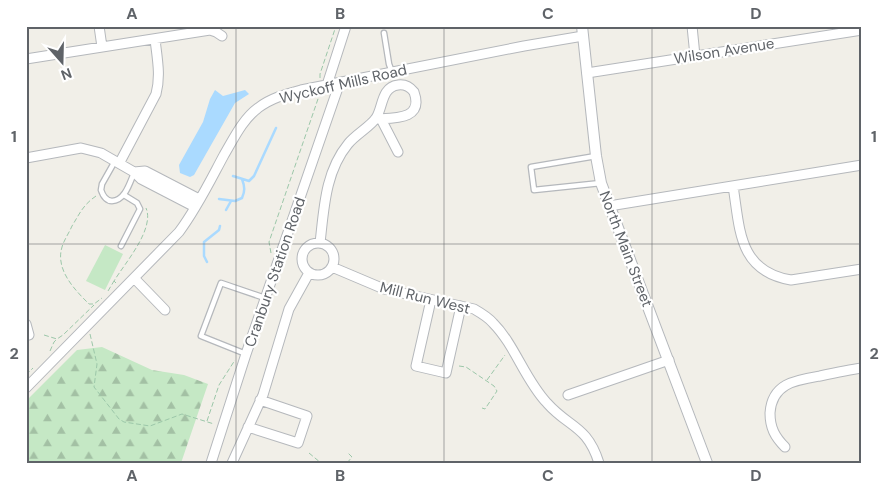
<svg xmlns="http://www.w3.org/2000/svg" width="888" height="489" font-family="'DM Sans',sans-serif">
  <defs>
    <pattern id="forest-firs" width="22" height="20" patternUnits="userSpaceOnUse" patternTransform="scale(1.25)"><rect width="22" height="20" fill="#c5e8c5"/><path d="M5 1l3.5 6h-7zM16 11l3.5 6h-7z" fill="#a3c0a4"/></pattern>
  </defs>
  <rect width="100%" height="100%" fill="#f1efe8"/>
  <path fill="url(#forest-firs)" d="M102,347L152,370L184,375L208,384L181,463H26V401L77,350Z"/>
  <path fill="#c5e8c5" d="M105,245L123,254L105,290L86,281Z"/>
  <path fill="#aadaff" d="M215,90L223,96L245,90L249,94L235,103L194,175L190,177L180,173L179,165L203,122L210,99Z"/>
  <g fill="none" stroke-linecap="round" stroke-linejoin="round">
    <path stroke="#aadaff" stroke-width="2.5" d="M233,176L249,181L254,176L276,128
      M219,199L235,201L242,198C245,191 245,187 242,179
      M226,210L231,201
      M207,262L204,256V242L219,230L220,226"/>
    <defs>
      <path id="service" d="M384,33L389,64L392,72
        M596,156L531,167L534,190L601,183
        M115,161L102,184L101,190C103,196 106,201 112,201C125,201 130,182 134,173
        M121,246L140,209L137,203L124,195
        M246,354L201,336L221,283L265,298"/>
      <path id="minor" d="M99,26L102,47
        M692,26L695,56
        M26,59L210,30L216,32L222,36
        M587,73L862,30
        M327,85L346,26
        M381,119L398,152
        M26,158L81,148L101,153L134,172L141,179L195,207
        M120,162L156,94C161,75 157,58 155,39
        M134,172L145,171L199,199
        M733,186C740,229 738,271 791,280L862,269
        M609,206L862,165
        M302 259a16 16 0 1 1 32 0a16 16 0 1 1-32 0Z
        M320,243C324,209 325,172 348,144C355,135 371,126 376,118C383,108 381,87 398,85C405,84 410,87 414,92C424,120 394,118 376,119
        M332,267L384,289L474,309C481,313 488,317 493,323C515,345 525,380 547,403C569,428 587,425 599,463
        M134,278L165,310
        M431,300L416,366L446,373L461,306
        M26,324L29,335
        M26,388L179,232C197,208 210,181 224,155C234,138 243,119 258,108C271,98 286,94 301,90L524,46L583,36
        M568,395L669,360
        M248,427L298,443L307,416L260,400
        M785,447C775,437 770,428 770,413C772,383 796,380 820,376C834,373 848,370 862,368
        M211,463L246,354L340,82
        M232,463L263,395L289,309L309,273"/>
      <path id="tertiary" d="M582,26L596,156L601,183L707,463"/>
    </defs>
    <use href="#service" stroke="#b5b8bc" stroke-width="7"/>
    <use href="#minor" stroke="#b5b8bc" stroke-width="11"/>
    <use href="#tertiary" stroke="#b5b8bc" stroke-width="12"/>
    <path stroke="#9cc7a9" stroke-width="1" stroke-dasharray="5 2.5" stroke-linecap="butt" d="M320,78V74L336,26
      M96,196C83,205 80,213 72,226C69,233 64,240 62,247C55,270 75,290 89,304H94L102,298
      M271,253L269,242L319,96
      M116,283L114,281C125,263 155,229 146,208
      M108,291L114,281
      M90,334L97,364L94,387L119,419L124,422L150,426L182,414L214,424
      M44,335L57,339L63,335L94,305
      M50,351L54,342L56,340
      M459,366L466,367L494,386L497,391L485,409L482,408
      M26,375L33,368
      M487,380L505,355
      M207,421L219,385L235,360
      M309,453L321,463
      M347,463L352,457L348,453"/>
    <use href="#service" stroke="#fff" stroke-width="4.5"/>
    <use href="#minor" stroke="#fff" stroke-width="9"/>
    <use href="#tertiary" stroke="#fff" stroke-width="10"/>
  </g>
  <path fill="none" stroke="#5f6368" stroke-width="1" stroke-opacity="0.55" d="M236,26V463M444,26V463M652,26V463M26,244H862"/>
  <g text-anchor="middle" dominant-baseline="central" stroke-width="4.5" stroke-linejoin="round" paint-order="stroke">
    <g font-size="15" fill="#5f6368" stroke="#fff">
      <text transform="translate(724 51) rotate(-9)">Wilson Avenue</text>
      <text transform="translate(343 84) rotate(-13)">Wyckoff Mills Road</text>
      <text transform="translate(626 249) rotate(69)">North Main Street</text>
      <text transform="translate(275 272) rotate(-71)">Cranbury Station Road</text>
      <text transform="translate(425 298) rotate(14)">Mill Run West</text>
    </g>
  </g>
  <rect width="888" height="489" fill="none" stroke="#ffffff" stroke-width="55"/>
  <g transform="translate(62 62) rotate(160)" stroke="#ffffff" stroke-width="4" paint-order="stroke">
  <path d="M0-4L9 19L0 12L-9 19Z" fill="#5f6368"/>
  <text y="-8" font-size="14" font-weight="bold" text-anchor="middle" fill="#5f6368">N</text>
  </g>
  <rect x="28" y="28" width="832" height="434" fill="none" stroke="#5f6368" stroke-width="2"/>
  <g font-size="16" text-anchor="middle" font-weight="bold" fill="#5f6368">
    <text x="132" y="19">A</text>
    <text x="340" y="19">B</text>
    <text x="548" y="19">C</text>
    <text x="756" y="19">D</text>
    <text x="14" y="142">1</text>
    <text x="874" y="142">1</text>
    <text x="14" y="359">2</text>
    <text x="874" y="359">2</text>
    <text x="132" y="481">A</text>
    <text x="340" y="481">B</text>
    <text x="548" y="481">C</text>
    <text x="756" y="481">D</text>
  </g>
</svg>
